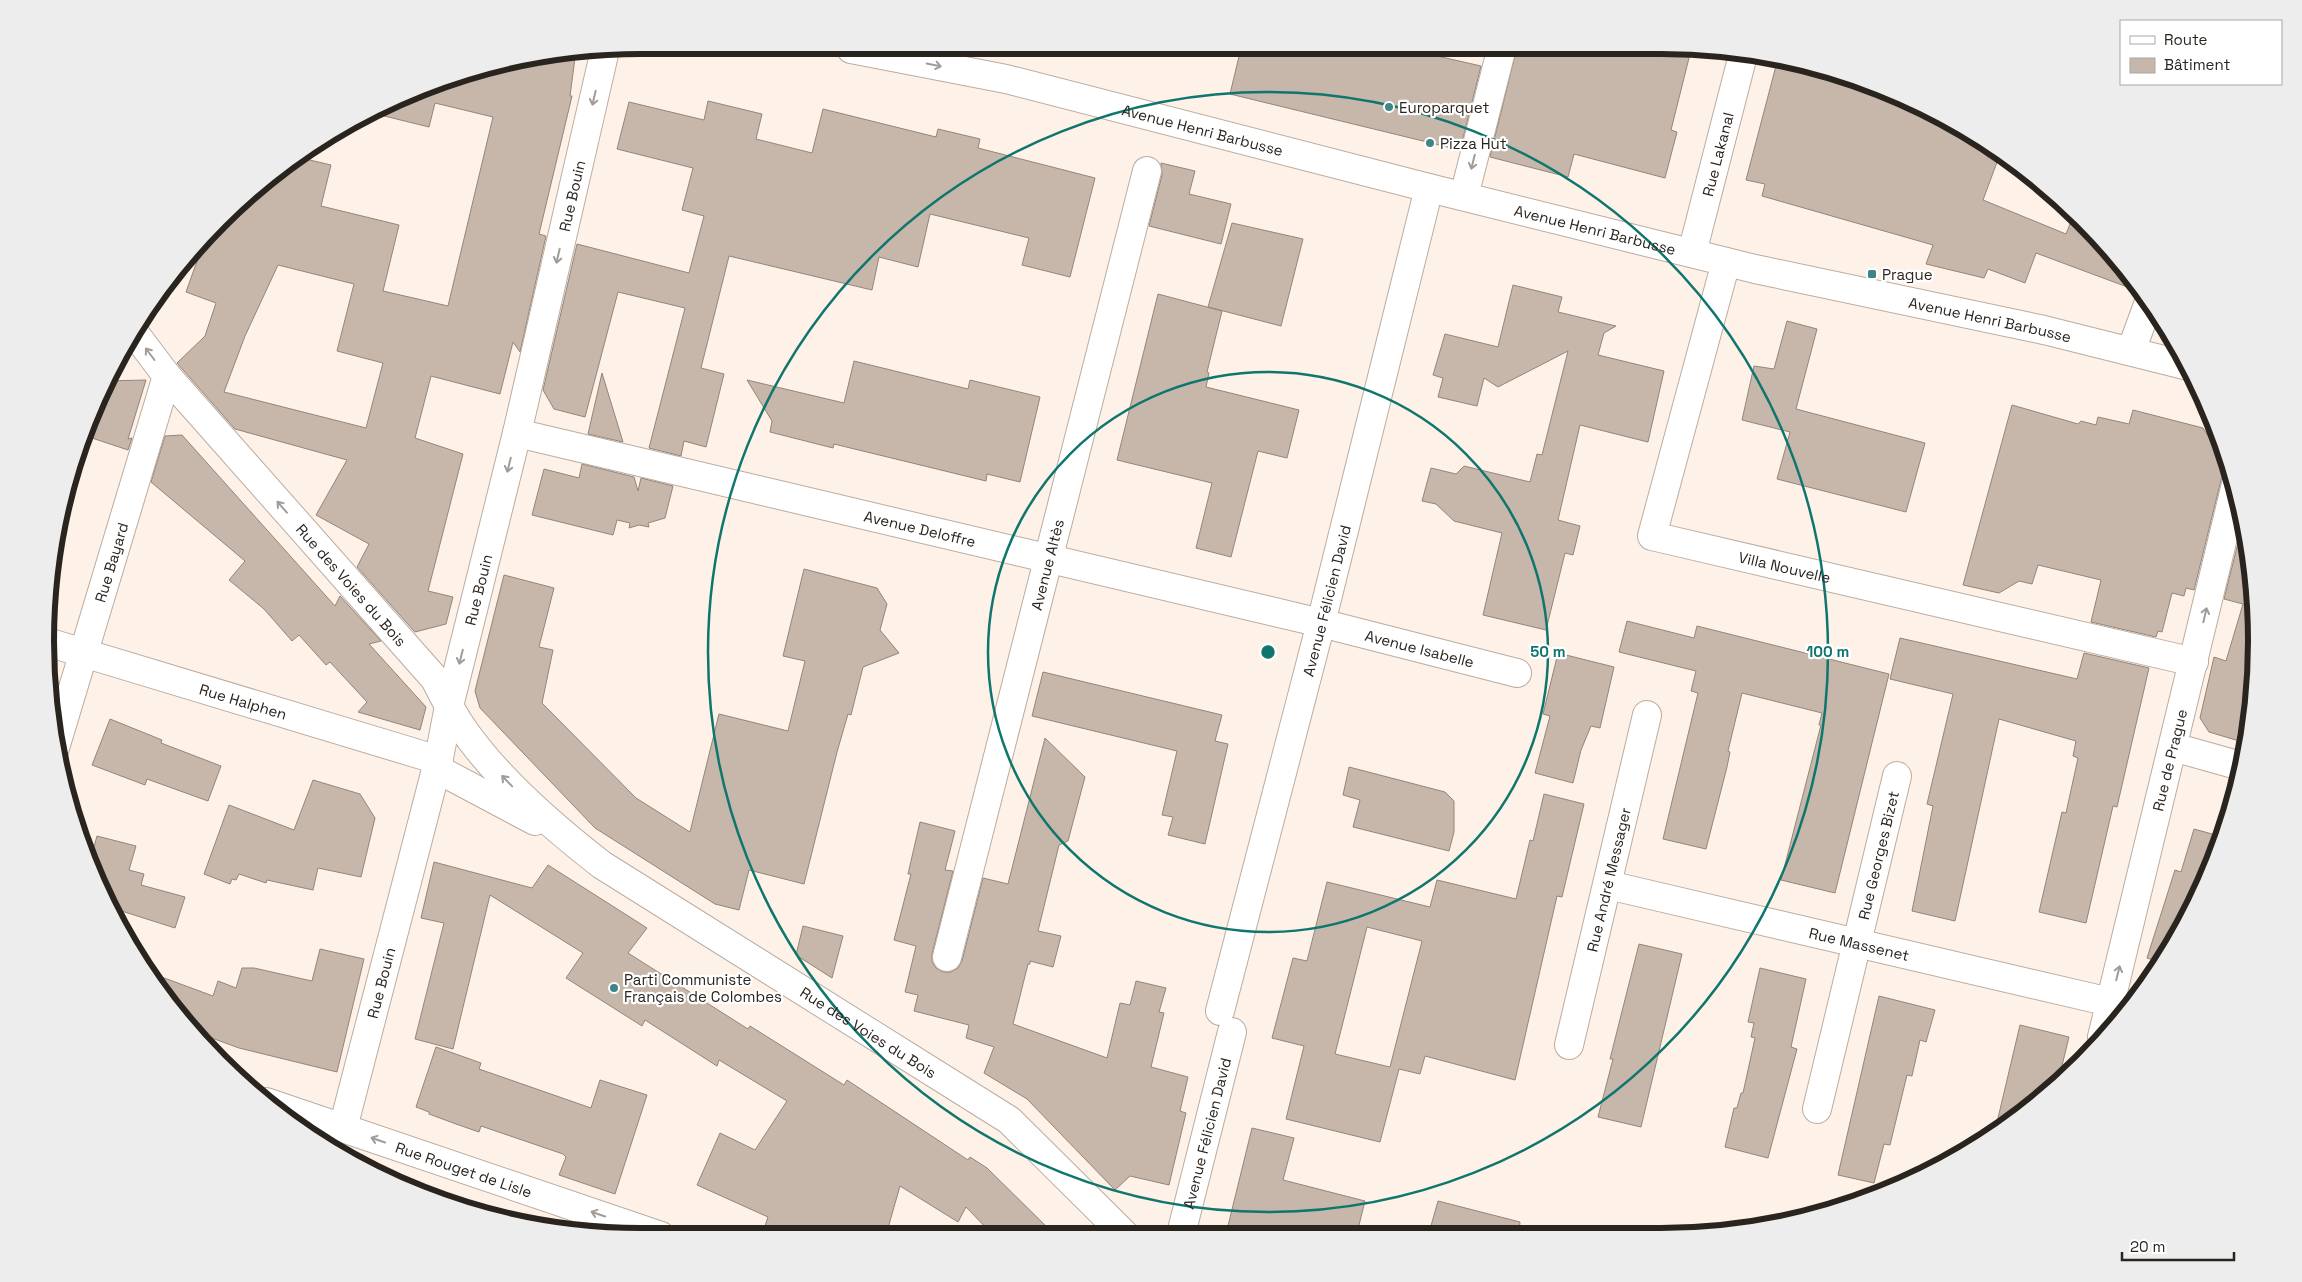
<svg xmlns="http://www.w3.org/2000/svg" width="2302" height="1282" font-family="'Space Grotesk',sans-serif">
  <rect width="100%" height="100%" fill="#fef1e7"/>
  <path fill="#c6b7aa" stroke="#94857a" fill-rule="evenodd" d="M1692,46L1671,130L1677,132L1665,178L1574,154L1568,177L1490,157L1517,47H1549L1577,54L1579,47Z
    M1425,47L1424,53L1481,66L1460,150L1230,94L1241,48Z
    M563,50H576L570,96H572L539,234L546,236L520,352L513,342L500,394L431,376L415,438L463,454L428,591L453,597L446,624L415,632L357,567L369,544L316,515L347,460L235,429L177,363L205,336L216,303L186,292L206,236L219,220L278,168L297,157L331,165L321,206L399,225L383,291L448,306L493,117L435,103L429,127L368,112L450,77ZM278,265L354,284L337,351L383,363L366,428L224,392L245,336Z
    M1777,62L1852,77L1959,125L2000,154L1983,200L2066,234L2074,214L2134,278L2141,289L2138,291L2036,253L2025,283L1988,269L1984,278L1926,264L1933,245L1762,196L1765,184L1746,180Z
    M708,101L762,114L756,139L812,153L823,109L936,137L938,129L980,139L978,148L1095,178L1070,277L1022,265L1029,238L930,214L918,267L879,257L872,290L729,256L701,368L724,374L706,447L684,441L681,456L649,448L685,308L618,292L585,417L554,409L543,390L577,244L689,273L704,216L682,210L693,168L617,149L629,102L704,120Z
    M1161,163L1195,171L1189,194L1231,204L1221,244L1149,226L1162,175Z
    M1232,223L1303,239L1281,326L1208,307Z
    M1513,285L1562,297L1558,312L1616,326L1604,333L1598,355L1664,371L1648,442L1580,425L1558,520L1580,526L1573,555L1565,553L1546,630L1483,615L1502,533L1454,521L1436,504L1422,501L1431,468L1456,474L1464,466L1530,482L1537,454L1542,455L1568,351L1498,387L1484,378L1477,406L1438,397L1443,378L1433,375L1445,334L1498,347Z
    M1158,294L1222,311L1207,372L1209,373L1206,387L1299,410L1287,458L1258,451L1231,557L1196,548L1212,483L1117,460Z
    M1787,321L1817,329L1796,409L1925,443L1906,512L1777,479L1790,432L1742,420L1754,366L1774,369Z
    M854,361L968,389L970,380L1040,397L1020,482L987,474L986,481L834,444L833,448L770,432L772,421L747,380L844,403Z
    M602,373L623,442L588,434Z
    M146,380L128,439L132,438L128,450L86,436L105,381Z
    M2012,405L2078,424L2081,421L2096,425L2098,417L2129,424L2133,410L2203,428L2230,470L2224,474L2221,480L2194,590L2186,588L2184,596L2172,593L2162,632L2158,631L2156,637L2091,622L2101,580L2038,565L2032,584L2019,581L1999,593L1963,585Z
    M182,435L335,606L340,596L381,641L369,644L426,707L420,730L358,712L367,702L330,662L326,665L299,635L292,641L264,609L229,580L245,561L151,482L165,436Z
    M582,464L634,477L638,491L641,478L673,486L665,518L648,523L649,527L639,525L629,528L630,523L617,520L613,535L532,515L544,469L579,478Z
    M2243,523L2256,602L2252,719L2246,743L2209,732L2200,718L2214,657L2226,661L2243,604L2224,599Z
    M804,569L877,588L887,604L880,630L899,653L863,667L851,715L848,714L837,752L804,884L749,870L739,910L715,904L595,828L480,708L475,691L504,575L554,588L539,647L553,650L542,703L636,798L690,832L719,714L788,731L805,661L783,656Z
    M1627,621L1694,638L1697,626L1889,674L1835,893L1781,880L1821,725H1819L1822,713L1742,693L1728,751L1730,752L1727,767L1706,849L1663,839L1698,693L1691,691L1696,671L1619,652Z
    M1900,638L2077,679L2084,653L2149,668L2117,807L2113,806L2086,923L2039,912L2062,812L2066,813L2078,758L2073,756L2076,741L1999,719L1955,921L1912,911L1933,806L1927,804L1953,694L1890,679Z
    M1558,653L1614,667L1600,728L1591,726L1581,750L1573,783L1535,773L1550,716L1543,714Z
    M1043,672L1222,715L1215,741L1228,744L1205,844L1168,835L1173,817L1162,815L1177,751L1032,716Z
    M110,719L162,740L161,743L221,766L208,801L147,779L145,785L92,765Z
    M1045,738L1085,777L1068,841L1059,845L1038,931L1061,936L1053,967L1030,961V964H1028L1013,1024L1107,1058L1120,1003L1130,1005L1136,981L1166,988L1159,1012L1164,1013L1151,1067L1188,1077L1180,1111L1186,1113L1169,1185L1130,1176L1115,1190L1027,1099L984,1073L994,1047L966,1038L969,1025L914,1011L918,995L905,992L916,946L894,940L911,874H908L920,822L955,831L945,870L953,871L932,954V962L936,968L943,972H951L958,968L962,961L983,878L1008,884Z
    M1349,767L1445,792L1454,801V832L1449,851L1353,827L1360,800L1343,795Z
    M313,780L360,794L375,818L361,877L318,868L313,890L267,880L266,883L239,874L236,880L232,879L230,884L204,874L229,805L294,830Z
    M1544,794L1584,804L1562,897L1557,896L1515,1080L1425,1056L1420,1074L1399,1069L1380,1142L1286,1119L1304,1046L1272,1038L1293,958L1307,961L1327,882L1430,907L1437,880L1516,899L1530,840L1533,841ZM1367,927L1422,941L1390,1067L1335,1054Z
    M2194,829L2223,837L2177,939L2159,962L2147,958L2175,870L2181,872Z
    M97,836L136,846L129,870L144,874L141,885L185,897L175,928L109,907L89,864Z
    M434,862L532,888L548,865L647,928L628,953L748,1029L750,1026L844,1085L847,1080L968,1160L970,1157L987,1168L1054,1234H992L966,1207L958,1222L900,1186L886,1235H762L768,1217L697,1185L720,1133L755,1150L787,1101L719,1060L717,1066L645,1020L642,1026L566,978L583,953L490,895L453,1049L415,1039L444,923L421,918Z
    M803,926L843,936L832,978L796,955Z
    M1639,944L1682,954L1641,1127L1598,1117L1613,1059H1610Z
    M320,949L364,959L337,1072L239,1048L190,1030L148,972L213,996L218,981L236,988L242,968H254L312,981Z
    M1760,968L1806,979L1791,1047L1797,1049L1768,1158L1725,1147L1734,1108H1737L1741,1093H1743L1755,1038L1751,1037L1754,1023L1748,1022Z
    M1879,996L1935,1010L1926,1042L1920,1040L1912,1076L1907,1075L1890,1145L1884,1144L1874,1183L1838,1175Z
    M2020,1025L2069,1037L2058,1082L1994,1135Z
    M436,1047L481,1063L479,1069L591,1108L600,1080L647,1095L615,1194L559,1175L566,1157L563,1154L481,1126L479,1132L456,1124L429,1114V1112L416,1107Z
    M1252,1128L1294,1138L1283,1180L1365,1201L1357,1233L1226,1234Z
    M1438,1201L1520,1222L1519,1233H1429Z"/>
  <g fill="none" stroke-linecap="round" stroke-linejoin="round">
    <defs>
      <g id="minor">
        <path d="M1464,196L1502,47"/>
        <path id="s1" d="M1692,253L1743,55"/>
        <path id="s2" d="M1726,262L1652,536L2194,662"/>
        <path id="s3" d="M133,331L167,376L435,679C443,695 451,711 461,726C496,778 553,827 602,865L1009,1120L1124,1234"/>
        <path d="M2131,351L2149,302"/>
        <path id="s4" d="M517,433L1321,623L1517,673"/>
        <path id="s5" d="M47,642L425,756L439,758"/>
        <path d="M2173,747L2241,766"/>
        <path id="s6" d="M55,748L167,376"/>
        <path d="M437,769L535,821"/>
        <path id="s7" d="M1608,885L2110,1002"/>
        <path id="s8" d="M947,957L1147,171"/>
        <path id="s9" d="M1220,1011L1321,623L1429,188"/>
        <path id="s10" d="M2102,1037L2236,484"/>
        <path id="s11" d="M1569,1045L1647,715"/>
        <path id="s12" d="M266,1102L661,1236"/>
        <path id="s13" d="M1817,1109L1897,776"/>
        <path id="s14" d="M343,1128L439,758L449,706L517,433L605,50"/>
        <path id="s15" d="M1181,1234L1232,1032"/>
      </g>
      <g id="secondary">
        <path id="s16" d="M851,49L1006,79L1429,188L1755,269L2044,330L2188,366"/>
      </g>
    </defs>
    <use href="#minor" stroke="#bbaca0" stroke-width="30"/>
    <use href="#secondary" stroke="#bbaca0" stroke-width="30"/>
    <use href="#minor" stroke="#fff" stroke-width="28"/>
    <use href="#secondary" stroke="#fff" stroke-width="28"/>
  </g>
  <defs><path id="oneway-shaft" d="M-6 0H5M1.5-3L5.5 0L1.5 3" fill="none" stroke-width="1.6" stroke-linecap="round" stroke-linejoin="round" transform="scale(1.25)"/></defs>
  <g stroke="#9f9c9a">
    <use href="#oneway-shaft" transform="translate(934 65) rotate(11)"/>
    <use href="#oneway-shaft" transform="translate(594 98) rotate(103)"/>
    <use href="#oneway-shaft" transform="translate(1473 162) rotate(104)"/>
    <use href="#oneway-shaft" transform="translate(558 256) rotate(103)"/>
    <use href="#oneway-shaft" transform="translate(150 354) rotate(-127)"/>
    <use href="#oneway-shaft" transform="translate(509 465) rotate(104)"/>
    <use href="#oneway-shaft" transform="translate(282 507) rotate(-131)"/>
    <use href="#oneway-shaft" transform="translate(2205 615) rotate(-77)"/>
    <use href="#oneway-shaft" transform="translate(461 657) rotate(104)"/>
    <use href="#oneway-shaft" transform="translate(507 781) rotate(-134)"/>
    <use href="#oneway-shaft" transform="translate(2118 973) rotate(-76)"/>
    <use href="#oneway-shaft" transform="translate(378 1140) rotate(-161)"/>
    <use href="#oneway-shaft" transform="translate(598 1214) rotate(-161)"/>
  </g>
  <g fill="none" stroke="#0f766e" stroke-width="2.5">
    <circle cx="1268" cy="652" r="280"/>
    <circle cx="1268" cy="652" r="560"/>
  </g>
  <g fill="#3d8586" stroke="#fff" stroke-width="2">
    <circle cx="1389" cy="107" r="5"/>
    <circle cx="1430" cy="143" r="5"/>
    <rect x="1867" y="269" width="10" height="10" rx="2.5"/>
    <circle cx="614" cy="988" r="5"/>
  </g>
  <g text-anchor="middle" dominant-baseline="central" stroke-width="4.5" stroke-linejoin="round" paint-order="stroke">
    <g font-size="15" fill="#2a241f" stroke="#fff" text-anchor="start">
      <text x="1399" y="107">Europarquet</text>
      <text x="1440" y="143">Pizza Hut</text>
      <text x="1882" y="274">Prague</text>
      <text x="624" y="979">Parti Communiste<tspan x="624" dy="17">Français de Colombes</tspan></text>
    </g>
    <g font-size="15" fill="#2a241f" stroke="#fff">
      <text stroke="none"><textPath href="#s16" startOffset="361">Avenue Henri Barbusse</textPath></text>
      <text stroke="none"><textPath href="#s1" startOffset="102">Rue Lakanal</textPath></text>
      <text stroke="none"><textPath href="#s14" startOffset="960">Rue Bouin</textPath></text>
      <text stroke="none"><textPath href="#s16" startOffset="766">Avenue Henri Barbusse</textPath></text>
      <text stroke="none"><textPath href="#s16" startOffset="1171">Avenue Henri Barbusse</textPath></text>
      <text stroke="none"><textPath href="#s4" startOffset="414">Avenue Deloffre</textPath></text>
      <text stroke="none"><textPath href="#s6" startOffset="194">Rue Bayard</textPath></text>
      <text stroke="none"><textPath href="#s8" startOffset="405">Avenue Altès</textPath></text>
      <text stroke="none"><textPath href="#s2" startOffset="420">Villa Nouvelle</textPath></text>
      <text stroke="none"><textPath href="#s3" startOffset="335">Rue des Voies du Bois</textPath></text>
      <text stroke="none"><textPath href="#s14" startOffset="555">Rue Bouin</textPath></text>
      <text stroke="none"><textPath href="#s9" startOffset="424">Avenue Félicien David</textPath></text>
      <text stroke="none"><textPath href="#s4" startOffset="928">Avenue Isabelle</textPath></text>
      <text stroke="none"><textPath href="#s5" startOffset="205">Rue Halphen</textPath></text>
      <text stroke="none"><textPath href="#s10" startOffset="285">Rue de Prague</textPath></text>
      <text stroke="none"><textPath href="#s13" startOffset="261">Rue Georges Bizet</textPath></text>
      <text stroke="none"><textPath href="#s11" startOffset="170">Rue André Messager</textPath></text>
      <text stroke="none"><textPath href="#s7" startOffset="258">Rue Massenet</textPath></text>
      <text stroke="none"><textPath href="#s14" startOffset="150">Rue Bouin</textPath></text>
      <text stroke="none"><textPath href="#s3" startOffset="1028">Rue des Voies du Bois</textPath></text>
      <text stroke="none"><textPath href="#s15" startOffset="104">Avenue Félicien David</textPath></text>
      <text stroke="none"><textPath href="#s12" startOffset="209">Rue Rouget de Lisle</textPath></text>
    </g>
  </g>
  <path d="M0 0H2302V1282H0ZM641 54H1661A587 587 0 0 1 2248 641V641A587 587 0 0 1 1661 1228H641A587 587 0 0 1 54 641V641A587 587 0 0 1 641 54Z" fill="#eeeded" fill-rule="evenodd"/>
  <path fill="none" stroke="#2a241f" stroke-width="6" d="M641 54H1661A587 587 0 0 1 2248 641V641A587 587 0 0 1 1661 1228H641A587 587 0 0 1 54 641V641A587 587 0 0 1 641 54Z"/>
  <circle cx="1268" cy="652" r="8" fill="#0f766e" stroke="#fff" stroke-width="2.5"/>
  <g font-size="15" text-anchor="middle" font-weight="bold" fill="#0f766e" stroke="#fff" stroke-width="4.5" stroke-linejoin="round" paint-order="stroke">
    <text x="1548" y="657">50 m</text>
    <text x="1828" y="657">100 m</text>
  </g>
  <rect x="2120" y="20" width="162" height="65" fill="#ffffff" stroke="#aaa7a5"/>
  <rect x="2130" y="36" width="25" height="8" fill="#ffffff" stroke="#aaa7a5"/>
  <text x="2164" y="45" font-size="15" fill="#2a241f">Route</text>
  <rect x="2130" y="58" width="25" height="15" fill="#c6b7aa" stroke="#aaa7a5"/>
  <text x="2164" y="70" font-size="15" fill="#2a241f">Bâtiment</text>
  <path d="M2122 1252v8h112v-8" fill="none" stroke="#2a241f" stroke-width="2.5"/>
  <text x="2130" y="1252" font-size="15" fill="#2a241f" stroke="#ffffff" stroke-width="4" paint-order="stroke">20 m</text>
</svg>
